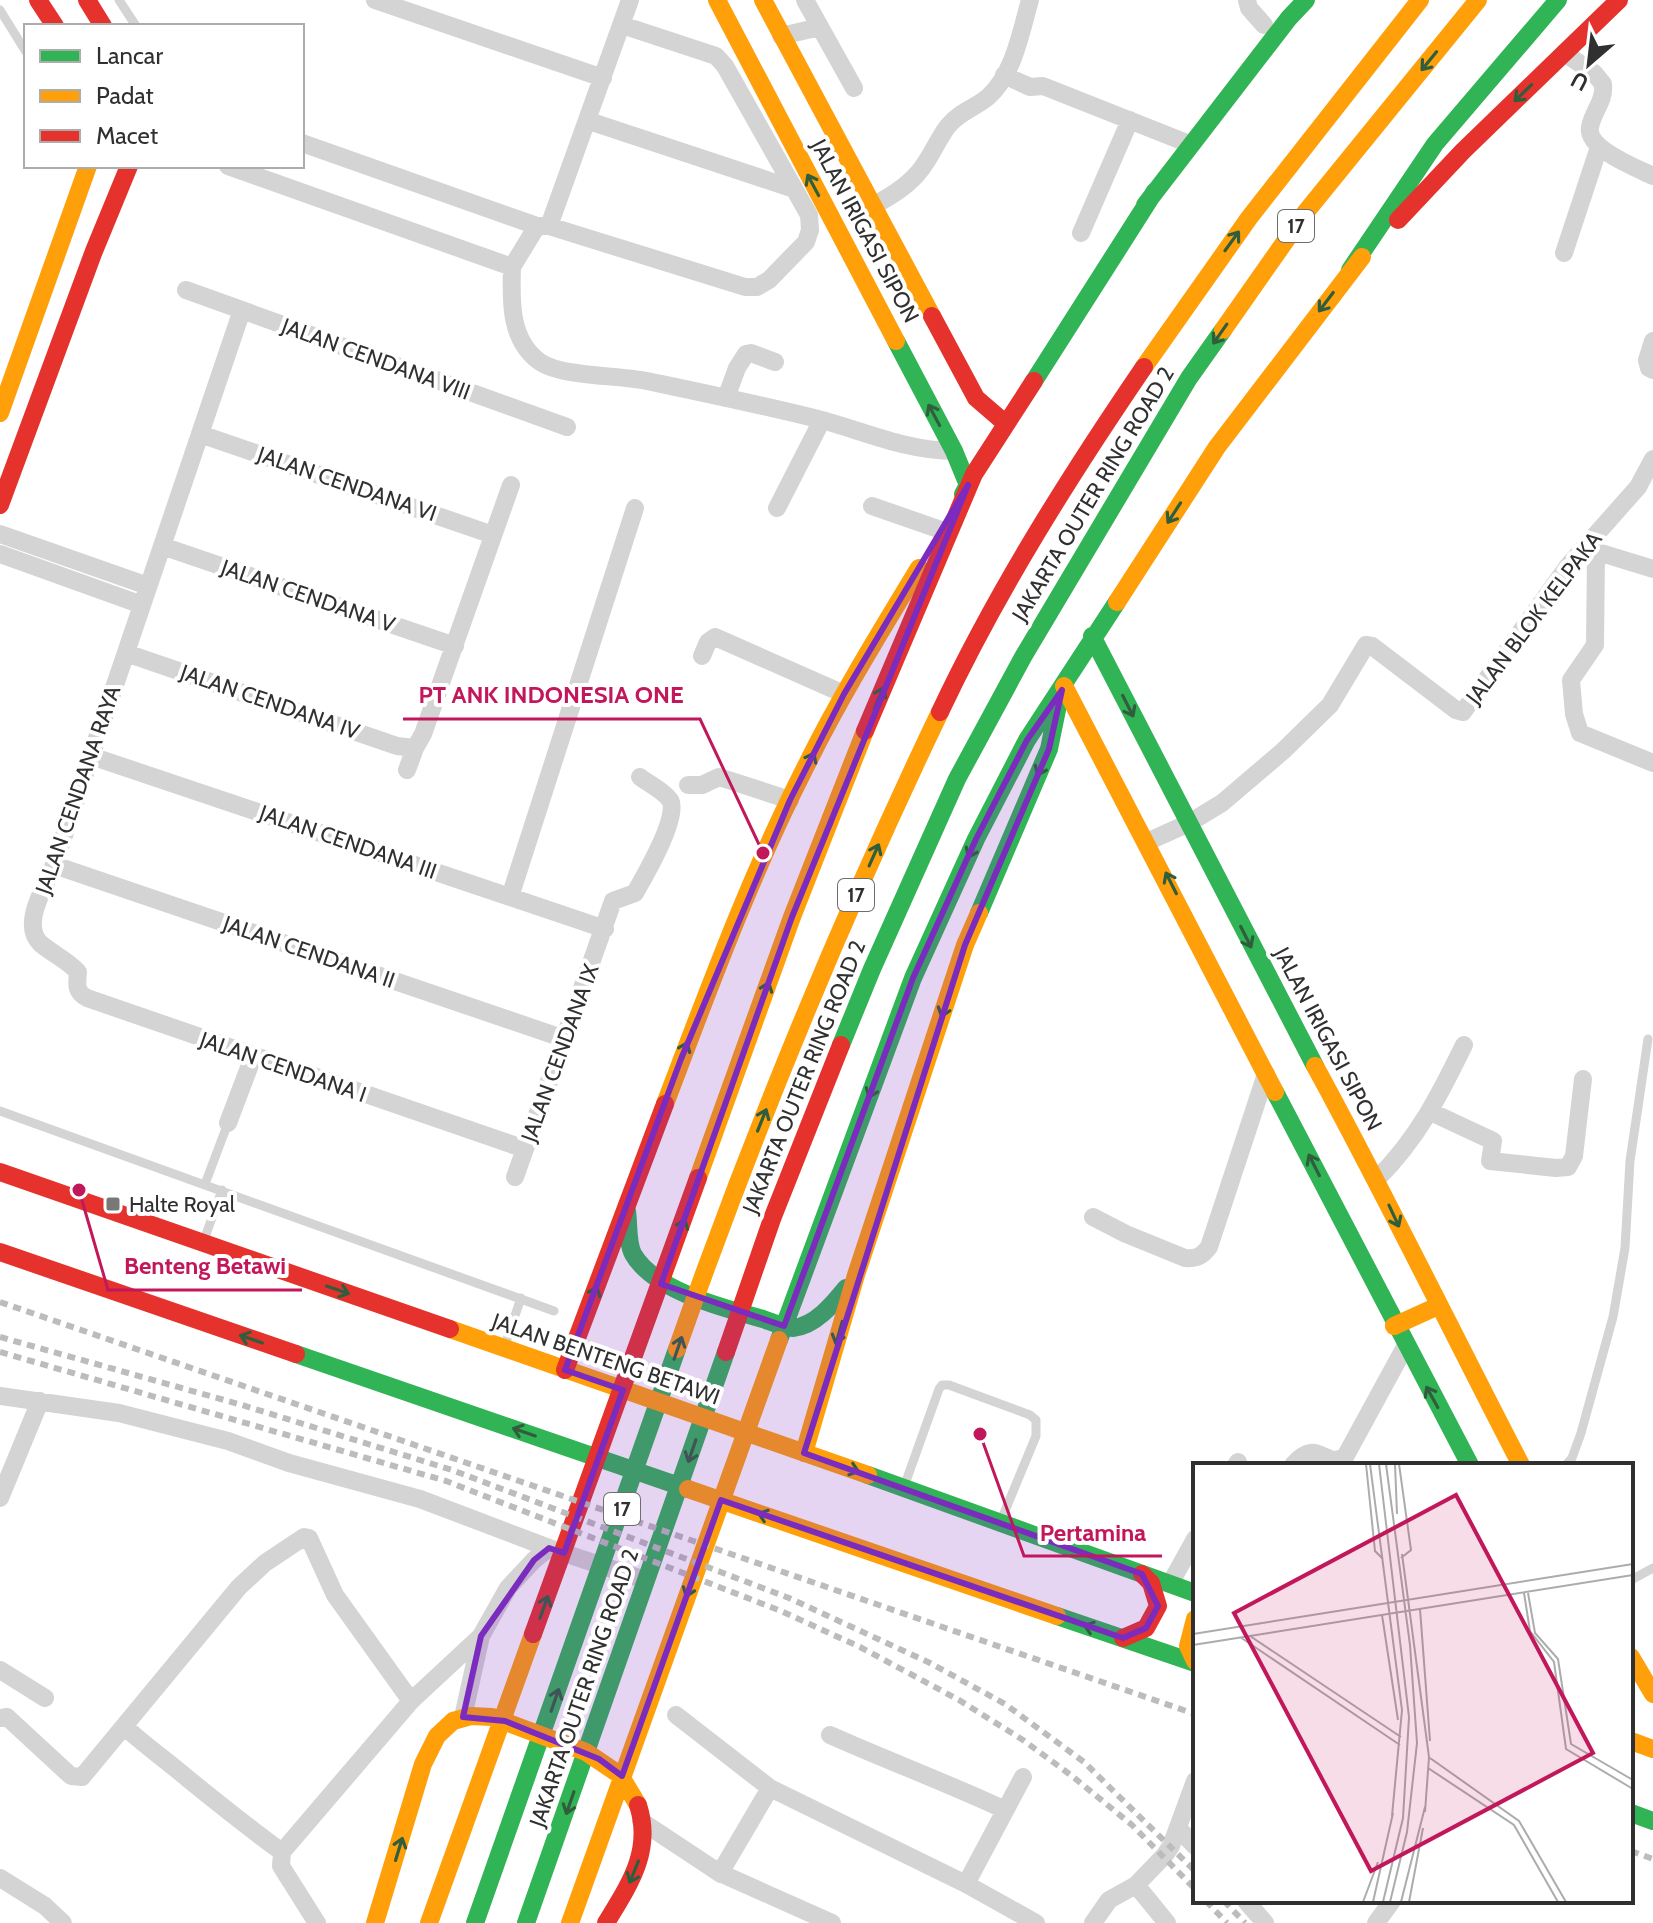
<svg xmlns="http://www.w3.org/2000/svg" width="1653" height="1923" font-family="Cabin,sans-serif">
  <rect width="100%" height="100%" fill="#fff"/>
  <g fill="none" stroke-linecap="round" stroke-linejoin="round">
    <path stroke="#d4d4d4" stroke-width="9" d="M119,0L136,26
      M0,10L26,52
      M0,1111L554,1311
      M205,1184L228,1123
      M204,1240L222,1190
      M505,1345L521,1298
      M1566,1465L1572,1458L1581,1433L1613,1317L1625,1248L1630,1161L1648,1039
      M905,1484L939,1389L942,1385H949L1030,1415L1036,1420V1436L1002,1518
      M1631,1580L1653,1568"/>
    <path stroke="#d4d4d4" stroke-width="18" d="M375,0L603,78
      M805,0L854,88
      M1247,0L1249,8L1264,25
      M781,36L820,27
      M1564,53L1594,73L1603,84C1605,101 1593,111 1590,127C1586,149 1637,168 1653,176
      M1004,75L1030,87L1043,86L1187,143
      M589,121L794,189
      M302,143L537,226H549L745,287H757L769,280L806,242L810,230L809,215L725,66L716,56L622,25
      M228,166L512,267L537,226
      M873,206C889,197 905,188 918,173C930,160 937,140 948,126C959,112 975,108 988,97C1014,74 1021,31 1030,0
      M549,226L630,0
      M1081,233L1130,120
      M1564,253L1599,147
      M512,267C511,300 509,340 540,362C562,377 619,375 647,381C704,393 762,405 818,419C864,431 906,451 954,451
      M186,290L567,427
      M242,310L54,865C45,887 20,925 41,944C53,954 67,960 78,972C77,984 75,992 87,998L525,1149
      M1653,341L1647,360L1649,368L1653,370
      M726,398L737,368L746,354L751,353L775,362
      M200,434L493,535
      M872,506L941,530
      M777,508L822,420
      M0,534L148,586
      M162,546L455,646
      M1588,549L1653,569
      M1596,553L1595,645L1571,680L1574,714L1580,733L1653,763
      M0,554L142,605
      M126,653L397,746L415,748
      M702,656L708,642L715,637L844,694
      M91,756L605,929
      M407,770L415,748L423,734L511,485
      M688,785H702L719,777L790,800
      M1149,841L1189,823L1222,803L1283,751L1330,705L1366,645L1372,646L1456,710L1463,712L1568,566L1638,487L1653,459
      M54,865L565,1039
      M510,897L635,508
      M1431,1112L1493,1141L1490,1161L1556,1168L1568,1167L1574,1156L1583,1079
      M228,1123L253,1057
      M515,1177L613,901L635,893C644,877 680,816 670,800C664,791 649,784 640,777
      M1377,1179C1418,1138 1439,1096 1464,1045
      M1093,1217L1126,1234L1185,1258C1197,1259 1202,1256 1209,1247L1266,1074
      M0,1396L119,1413L228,1441L289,1463L420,1499L549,1548
      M1236,1465L1238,1462
      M1293,1465C1318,1436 1323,1469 1345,1457L1405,1347
      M0,1498L40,1401
      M1170,1584L1195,1539
      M0,1670L45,1698
      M676,1715L770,1788L966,1884L1036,1923
      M463,1717L481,1636
      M0,1718L7,1717L71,1776L82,1777L239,1587L265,1563L304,1537L309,1538L335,1595L411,1701
      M124,1726C144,1745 166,1760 187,1778C219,1804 249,1828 282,1852
      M830,1735C888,1761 948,1783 1005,1810
      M770,1788L720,1873L832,1923
      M641,1821L721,1874
      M1178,1828L1195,1846
      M0,1878L45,1906L63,1923
      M966,1884L1023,1777
      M1136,1885L1167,1923
      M1246,1901L1265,1923
      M317,1923L281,1866L282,1852L411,1701L481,1636L508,1588L534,1560L549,1548L642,1579
      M1093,1923L1109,1900L1136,1885L1164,1856L1171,1846L1195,1781
      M1376,1923L1392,1901"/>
    <path stroke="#30b455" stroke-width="18" d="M1145,205L1289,18L1306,0
      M1350,270L1435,144L1558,0
      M896,341L954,451L968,485L963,494
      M1034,381L1155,191
      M1092,636L1315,1066
      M979,913L1049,749L1058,705
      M841,1045L872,969L957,779L1023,657L1189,378L1223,330
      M1275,1092L1470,1465
      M627,1211C629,1224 627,1242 633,1254C654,1291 724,1308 763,1319C772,1322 784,1328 793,1328C815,1326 833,1304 846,1288
      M779,1340L913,978L976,839L1027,740L1117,602
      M296,1354L688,1489
      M868,1475L1195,1593
      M1057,1616L1195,1663
      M1631,1813L1653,1821
      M475,1923L677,1349
      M526,1923L726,1352"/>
    <path stroke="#ff9f0a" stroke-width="18" d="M717,0L896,341
      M763,0L932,316
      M1223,330L1305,213L1478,0
      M1144,367L1249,218L1420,0
      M0,413L88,166
      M1117,602L1217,447L1362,257
      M1064,686L1275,1092
      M1315,1066C1387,1198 1452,1332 1521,1465
      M665,1104C708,991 750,876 805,768C839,699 879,634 919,568
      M698,1178L792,917L865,731
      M1394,1326L1438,1306
      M450,1329L868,1475
      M677,1349C754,1130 840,921 940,712
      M804,1453L856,1275L965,945L979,913
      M688,1489L1057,1616
      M1195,1619L1188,1646L1195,1661
      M1631,1657L1653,1694
      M1631,1741L1653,1749
      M375,1923L423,1764L437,1736L453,1721L471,1716L492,1717L586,1752L620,1775L638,1805
      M429,1923L533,1634
      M570,1923L779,1340"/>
    <path stroke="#e5322d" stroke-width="18" d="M38,0L55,26
      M87,0L103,26
      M1398,220L1463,151L1619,0
      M932,316L976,398L1005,423
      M0,505L94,251L129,166
      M940,712C997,591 1069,477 1144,367
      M865,731L974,474L1034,381
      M0,1172L450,1329
      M0,1252L296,1354
      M726,1352L772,1219L841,1045
      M565,1370L665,1104
      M533,1634L698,1178
      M1123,1638L1146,1628L1158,1606L1151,1583L1142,1574
      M606,1923C629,1885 653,1851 638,1805"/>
    <path stroke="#bcbcbc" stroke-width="6" stroke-dasharray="8 6" stroke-linecap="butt" d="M0,1302L1195,1714
      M0,1337L242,1405L452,1470L789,1598L930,1663L1005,1704L1084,1762L1195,1871
      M0,1352L446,1481L781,1611L860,1647L959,1700L1023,1740L1072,1776L1132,1825L1195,1889
      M1631,1851L1653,1859
      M1206,1901L1227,1923
      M1224,1901L1245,1923"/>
  </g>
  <defs><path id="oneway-shaft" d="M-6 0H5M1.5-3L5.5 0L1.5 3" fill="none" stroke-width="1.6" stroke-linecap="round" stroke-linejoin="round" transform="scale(2)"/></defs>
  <g stroke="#305e3d">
    <use href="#oneway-shaft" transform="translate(1429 61) rotate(129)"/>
    <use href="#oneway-shaft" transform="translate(1523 93) rotate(136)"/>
    <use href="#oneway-shaft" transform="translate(813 185) rotate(-118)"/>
    <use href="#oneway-shaft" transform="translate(1232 241) rotate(-54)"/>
    <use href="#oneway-shaft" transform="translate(1326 302) rotate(127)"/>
    <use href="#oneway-shaft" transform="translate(1220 334) rotate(125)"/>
    <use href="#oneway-shaft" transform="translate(934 415) rotate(-118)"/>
    <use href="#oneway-shaft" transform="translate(1174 513) rotate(123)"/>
    <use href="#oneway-shaft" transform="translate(879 698) rotate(-67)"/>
    <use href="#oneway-shaft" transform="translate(1128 706) rotate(63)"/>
    <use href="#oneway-shaft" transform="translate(809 763) rotate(-63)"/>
    <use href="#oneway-shaft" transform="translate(1042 765) rotate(113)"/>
    <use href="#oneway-shaft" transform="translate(973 847) rotate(115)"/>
    <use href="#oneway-shaft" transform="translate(874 855) rotate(-66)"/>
    <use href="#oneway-shaft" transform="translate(1171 883) rotate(-117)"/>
    <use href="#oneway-shaft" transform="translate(1246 937) rotate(63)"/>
    <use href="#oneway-shaft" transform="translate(765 993) rotate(-70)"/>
    <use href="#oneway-shaft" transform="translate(945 1006) rotate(108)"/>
    <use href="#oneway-shaft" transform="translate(683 1053) rotate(-68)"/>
    <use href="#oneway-shaft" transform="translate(873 1087) rotate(111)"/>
    <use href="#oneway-shaft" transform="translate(762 1120) rotate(-68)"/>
    <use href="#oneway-shaft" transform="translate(1314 1165) rotate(-117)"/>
    <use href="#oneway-shaft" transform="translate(1394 1216) rotate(65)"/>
    <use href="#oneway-shaft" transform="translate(681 1230) rotate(-70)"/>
    <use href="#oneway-shaft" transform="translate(338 1290) rotate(19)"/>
    <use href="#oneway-shaft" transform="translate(593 1297) rotate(-69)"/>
    <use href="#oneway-shaft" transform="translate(839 1333) rotate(106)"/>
    <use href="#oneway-shaft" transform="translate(251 1339) rotate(-161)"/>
    <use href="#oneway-shaft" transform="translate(678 1348) rotate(-71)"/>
    <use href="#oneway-shaft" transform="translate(1432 1397) rotate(-119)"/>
    <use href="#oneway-shaft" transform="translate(524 1432) rotate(-161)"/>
    <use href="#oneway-shaft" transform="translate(692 1451) rotate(109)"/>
    <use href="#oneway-shaft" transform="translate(848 1468) rotate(19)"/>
    <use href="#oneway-shaft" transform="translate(769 1517) rotate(-161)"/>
    <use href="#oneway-shaft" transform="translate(690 1586) rotate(110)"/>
    <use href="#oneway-shaft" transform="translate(544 1607) rotate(-70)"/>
    <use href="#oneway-shaft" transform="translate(1095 1629) rotate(-161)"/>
    <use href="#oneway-shaft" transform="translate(555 1700) rotate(-71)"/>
    <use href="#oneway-shaft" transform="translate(570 1803) rotate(109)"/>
    <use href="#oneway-shaft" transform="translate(399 1849) rotate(-73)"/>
    <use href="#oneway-shaft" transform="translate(634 1872) rotate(112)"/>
  </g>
  <path fill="#7b2cbf" fill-opacity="0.2" stroke="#7b2cbf" stroke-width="6" stroke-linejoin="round" d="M968,485L792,917L661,1284L784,1326L913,978L976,839L1027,740L1062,690L1049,749L965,945L804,1453L1142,1574L1158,1606L1146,1628L1123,1638L721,1500L622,1776L599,1759L505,1721L463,1717L481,1636L534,1560L549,1548L564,1553L623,1390L565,1370L681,1059L790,800L844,694Z"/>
  <rect fill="#787878" stroke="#fff" stroke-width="3" x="105" y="1196" width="16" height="16" rx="4"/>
  <g text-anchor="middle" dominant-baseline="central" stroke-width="8" stroke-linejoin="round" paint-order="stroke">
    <g fill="#fff" stroke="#6e6e6e" stroke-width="2">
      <rect x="1278" y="210" width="36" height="32" rx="6"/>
      <rect x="838" y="879" width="36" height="32" rx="6"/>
      <rect x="604" y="1493" width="36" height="32" rx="6"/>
    </g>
    <g font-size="20" font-weight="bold" fill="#303030">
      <text x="1296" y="226">17</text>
      <text x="856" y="895">17</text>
      <text x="622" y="1509">17</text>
    </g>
    <g font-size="22" fill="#303030" stroke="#fff">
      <text transform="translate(865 231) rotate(62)">JALAN IRIGASI SIPON</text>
      <text transform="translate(376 359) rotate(20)">JALAN CENDANA VIII</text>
      <text transform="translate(347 484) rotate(19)">JALAN CENDANA VI</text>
      <text transform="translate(1093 494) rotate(-59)">JAKARTA OUTER RING ROAD 2</text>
      <text transform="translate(308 596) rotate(19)">JALAN CENDANA V</text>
      <text transform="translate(1534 618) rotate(-53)">JALAN BLOK KELPAKA</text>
      <text transform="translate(270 702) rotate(19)">JALAN CENDANA IV</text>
      <text transform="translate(78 790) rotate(-71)">JALAN CENDANA RAYA</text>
      <text transform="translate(348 842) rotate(19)">JALAN CENDANA III</text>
      <text transform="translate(309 952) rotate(19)">JALAN CENDANA II</text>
      <text transform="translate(1328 1039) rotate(62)">JALAN IRIGASI SIPON</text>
      <text transform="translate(560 1053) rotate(-70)">JALAN CENDANA IX</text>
      <text transform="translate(283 1067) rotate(19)">JALAN CENDANA I</text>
      <text transform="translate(804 1077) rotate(-68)">JAKARTA OUTER RING ROAD 2</text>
      <text transform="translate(606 1359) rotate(19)">JALAN BENTENG BETAWI</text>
      <text transform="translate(584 1688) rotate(-71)">JAKARTA OUTER RING ROAD 2</text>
    </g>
    <g font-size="22" fill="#303030" stroke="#fff" text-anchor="start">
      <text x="129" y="1204">Halte Royal</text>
    </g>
  </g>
  <g transform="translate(1193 1463)">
    <rect width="440" height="440" fill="#fff"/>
    <path fill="none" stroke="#acacac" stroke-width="2" d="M173,1L182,88L190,96M177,1L209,247L199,353M186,1L216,254L210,355L190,439M193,1L217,182L224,280L214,369L197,439M202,1L204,51M206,1L218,87L208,95M209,91L236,294L232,349M331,130L337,168L361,199L373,286L440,326M335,130L342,170L365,196L378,281L440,317M227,146L237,278M189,152L205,257M0,171L440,101M57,173L208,274M47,174L207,282M0,182L440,112M237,295L326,358L373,439M235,305L321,362L365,439M170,439L185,399M180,439L200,350M208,439L232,344M216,439L230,365"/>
    <path fill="#c2185b" fill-opacity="0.15" stroke="#c2185b" stroke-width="4" d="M263,32L400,290L178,408L41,150Z"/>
    <rect width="440" height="440" fill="none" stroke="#303030" stroke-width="4"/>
  </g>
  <path fill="none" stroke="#c2185b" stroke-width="3" d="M763 853L700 719H403M79 1190L108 1290H302M980 1434L1024 1556H1162"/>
  <g fill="#c2185b" stroke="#fff" stroke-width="3">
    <circle cx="763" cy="853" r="8"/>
    <circle cx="79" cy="1190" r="8"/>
    <circle cx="980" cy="1434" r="8"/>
  </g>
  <g font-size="24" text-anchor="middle" font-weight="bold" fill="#c2185b" stroke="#fff" stroke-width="8" stroke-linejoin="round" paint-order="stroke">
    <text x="551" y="703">PT ANK INDONESIA ONE</text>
    <text x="205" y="1274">Benteng Betawi</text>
    <text x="1093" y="1541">Pertamina</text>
  </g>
  <rect x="24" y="24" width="280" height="144" fill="#ffffff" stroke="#acacac" stroke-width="2"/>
  <rect x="40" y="50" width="40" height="12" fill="#30b455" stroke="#acacac" stroke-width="2"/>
  <text x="96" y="64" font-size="24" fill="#303030">Lancar</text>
  <rect x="40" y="90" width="40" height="12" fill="#ff9f0a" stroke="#acacac" stroke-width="2"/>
  <text x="96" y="104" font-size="24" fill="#303030">Padat</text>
  <rect x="40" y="130" width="40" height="12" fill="#e5322d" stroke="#acacac" stroke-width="2"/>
  <text x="96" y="144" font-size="24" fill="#303030">Macet</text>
  <g transform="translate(1589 64) rotate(208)" stroke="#ffffff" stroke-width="6" paint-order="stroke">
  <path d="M0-6L14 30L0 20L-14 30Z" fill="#303030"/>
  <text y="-12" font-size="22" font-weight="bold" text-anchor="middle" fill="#303030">U</text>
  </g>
</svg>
